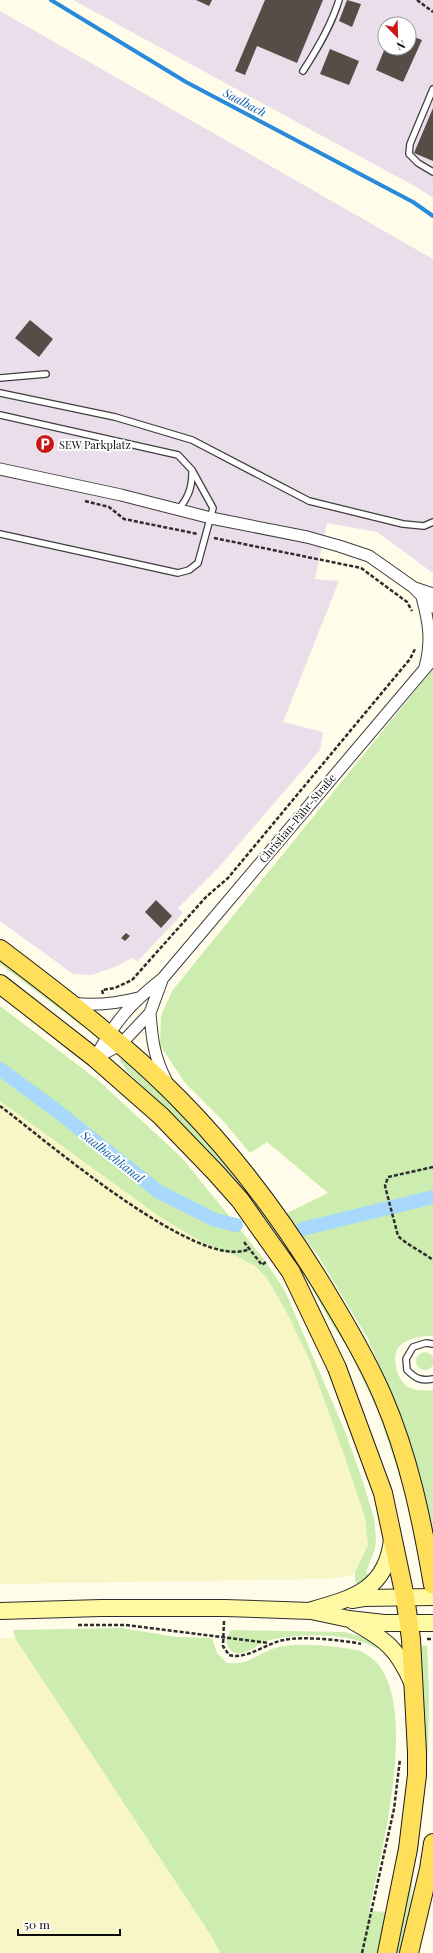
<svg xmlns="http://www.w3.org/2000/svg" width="433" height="1953" font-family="'Playfair Display',serif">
  <rect width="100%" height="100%" fill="#fffce9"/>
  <path fill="#ebdeeb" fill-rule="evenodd" d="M73,0H433V198L418,188ZM385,24H409V48H385Z
    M0,11L433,259V573L377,532L327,523L315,579L339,581L283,722L323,732L320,750L220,866L178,908L183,913L137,962L132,958L117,966L92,975L73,974L0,921Z"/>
  <path fill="#f8f6c6" d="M0,1101L160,1217L255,1266L267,1278L286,1311L310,1361L343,1452L365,1518L368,1545L355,1572L350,1576L325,1579L0,1584Z
    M0,1638H15L212,1937L220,1953H0Z"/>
  <path fill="#ccedaf" d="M433,669V1336C423,1335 401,1340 397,1350C392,1362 398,1381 408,1387C415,1391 426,1391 433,1390V1532L413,1452L391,1393L368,1339L317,1254L285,1214L328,1193L267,1142L250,1153L225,1123L185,1083L160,1045L161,1016L172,991Z
    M0,961L10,969L84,1024L82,1026L0,964Z
    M0,1006L99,1081L182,1158L264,1259L285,1291L346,1434L361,1476L374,1518L376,1538L375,1549L366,1572L369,1576L358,1587L355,1581V1572L368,1545L365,1518L343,1452L310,1361L286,1311L267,1278L255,1266L236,1256L204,1243L160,1217L0,1101Z
    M122,1056L168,1099L207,1143L255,1202H253L214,1157L127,1071L120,1061Z
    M291,1251L332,1316L368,1383L377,1406L404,1480L424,1577L404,1489L378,1411L349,1350L328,1318L310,1284L289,1253Z
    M416 1361a9 9 0 1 1 18 0a9 9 0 1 1-18 0Z
    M121,1628L177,1637L212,1638L217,1653L227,1663C248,1665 254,1656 272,1649C294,1641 334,1646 357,1650C360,1650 364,1653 367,1655C425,1689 380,1857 369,1911L389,1912L378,1953H220L212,1937L15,1638L13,1630Z
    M231,1630L345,1632L363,1637L380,1647L377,1649C352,1632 299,1633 270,1640C259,1643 247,1655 236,1653C229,1652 227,1645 226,1639Z
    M419,1645L427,1646C432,1724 427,1793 414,1870C411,1884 412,1900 410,1915C408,1928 403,1940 399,1953H396L410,1883L425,1756Z"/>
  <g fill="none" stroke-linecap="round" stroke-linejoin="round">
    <path stroke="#288ada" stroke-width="4" d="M51,0L186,82L413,202L433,216"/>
    <path stroke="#a8d8fc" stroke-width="14" d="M0,1069L57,1111L159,1192L215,1220L236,1225
      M302,1229L433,1197"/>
  </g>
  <path fill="#554d46" d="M196,0H212L209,6Z
    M265,0H323L297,63L257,46L245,75L235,71Z
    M347,0L361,4L352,27L339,21Z
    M409,35L422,40L403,82L376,70L385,48H409Z
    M330,49L359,61L349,85L320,74Z
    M433,108V161L414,153Z
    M30,320L53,339L39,357L15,338Z
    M156,900L172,916L161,928L145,912Z
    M126,933L130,936L125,941L121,938Z"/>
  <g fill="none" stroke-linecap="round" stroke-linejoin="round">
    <defs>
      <path id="service" d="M303,71C318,48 331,26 339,0
        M433,89L410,144L409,154L418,163L433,172
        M0,378L46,374
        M0,393L115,417L192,440L309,501L403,524L424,526L433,522
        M0,415L178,455L192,470L213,508L198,563L189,570L178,573L0,534
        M178,510C188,498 192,488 192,473
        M433,1344L426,1343L413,1347L406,1359L407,1370C416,1379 421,1381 433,1379"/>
      <path id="minor" d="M0,469L121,495L211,518L307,537L339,546L369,556L413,587L433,607
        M415,588L433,594
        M422,597C429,623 432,641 425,667
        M72,1003C95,1006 115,1004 138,998
        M150,1013C152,1039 154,1057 166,1080
        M95,1058C116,1020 129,1005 163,978L433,659
        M95,1058L120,1045L150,1013L162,980"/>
      <path id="secondary" d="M352,1600L364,1598L433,1597
        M312,1610C354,1598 387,1589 392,1539
        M0,1611L101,1608H225L311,1611L349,1619L384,1623H433
        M354,1622C386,1640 397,1648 412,1682"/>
      <path id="primary" d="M0,949C62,996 125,1044 180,1100C239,1160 290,1230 333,1303C351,1333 369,1364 383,1397C409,1457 422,1521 433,1585
        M0,984L95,1058L161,1116L216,1173L240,1200L291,1272L337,1368L383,1493L405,1597L411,1639L417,1752V1775L408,1849L387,1953
        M409,1953L429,1869L433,1843"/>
    </defs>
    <use href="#service" stroke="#3e3e3e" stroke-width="8"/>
    <use href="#minor" stroke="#3e3e3e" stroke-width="13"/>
    <use href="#secondary" stroke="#2d2d2d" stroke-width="18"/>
    <use href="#primary" stroke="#1c1c1c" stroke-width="20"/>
    <path stroke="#2d2d2d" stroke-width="2.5" stroke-dasharray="4 2" stroke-linecap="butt" d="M417,0L433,12
      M85,501L109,507L124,519L198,534
      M214,538L361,568L407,602L412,611
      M103,994L102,990L115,988L132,980L206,897L228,878L410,659L415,649
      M0,1106C43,1138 199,1273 249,1249
      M433,1167L388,1177L385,1186L398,1236C407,1245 423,1252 433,1260
      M244,1242L262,1265L267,1261
      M224,1621L223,1646L229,1655C247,1660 266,1643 284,1640C302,1636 343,1640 361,1644
      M78,1625H126L268,1643
      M427,1639H433
      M362,1953L394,1809L400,1759"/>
    <use href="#service" stroke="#fff" stroke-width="5.5"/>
    <use href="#minor" stroke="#fff" stroke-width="11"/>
    <use href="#secondary" stroke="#fff9a4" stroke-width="16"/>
    <use href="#primary" stroke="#ffdf59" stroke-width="18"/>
  </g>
  <defs>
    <symbol id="parking-disc" viewBox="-11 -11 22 22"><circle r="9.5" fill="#c71717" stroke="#fff"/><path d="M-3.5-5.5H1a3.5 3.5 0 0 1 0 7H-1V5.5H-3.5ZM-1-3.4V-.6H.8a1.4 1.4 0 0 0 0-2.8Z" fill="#fff"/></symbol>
  </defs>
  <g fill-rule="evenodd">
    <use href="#parking-disc" x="34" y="433" width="22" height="22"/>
  </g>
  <g text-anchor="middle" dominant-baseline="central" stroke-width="4" stroke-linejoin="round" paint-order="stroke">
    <g font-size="11" fill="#0b0b0b" stroke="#fff" text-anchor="start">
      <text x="59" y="444">SEW Parkplatz</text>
    </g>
    <g font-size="11" fill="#0b0b0b" stroke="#fff">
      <text transform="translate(297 818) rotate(-50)">Christian-Pähr-Straße</text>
    </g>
    <g font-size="12" font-style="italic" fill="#0a5ba7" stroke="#fff">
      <text transform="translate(245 102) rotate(28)">Saalbach</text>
      <text transform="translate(113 1156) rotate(38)">Saalbachkanal</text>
    </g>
  </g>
  <g transform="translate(397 36) rotate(157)"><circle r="19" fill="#ffffff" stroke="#9d9d9d"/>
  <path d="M0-3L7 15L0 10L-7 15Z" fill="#c71717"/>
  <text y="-6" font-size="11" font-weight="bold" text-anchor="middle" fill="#0b0b0b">N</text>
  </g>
  <path d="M18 1929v6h102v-6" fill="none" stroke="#0b0b0b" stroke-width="2"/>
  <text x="24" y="1929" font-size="12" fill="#0b0b0b" stroke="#ffffff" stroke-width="3" paint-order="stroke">50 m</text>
</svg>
